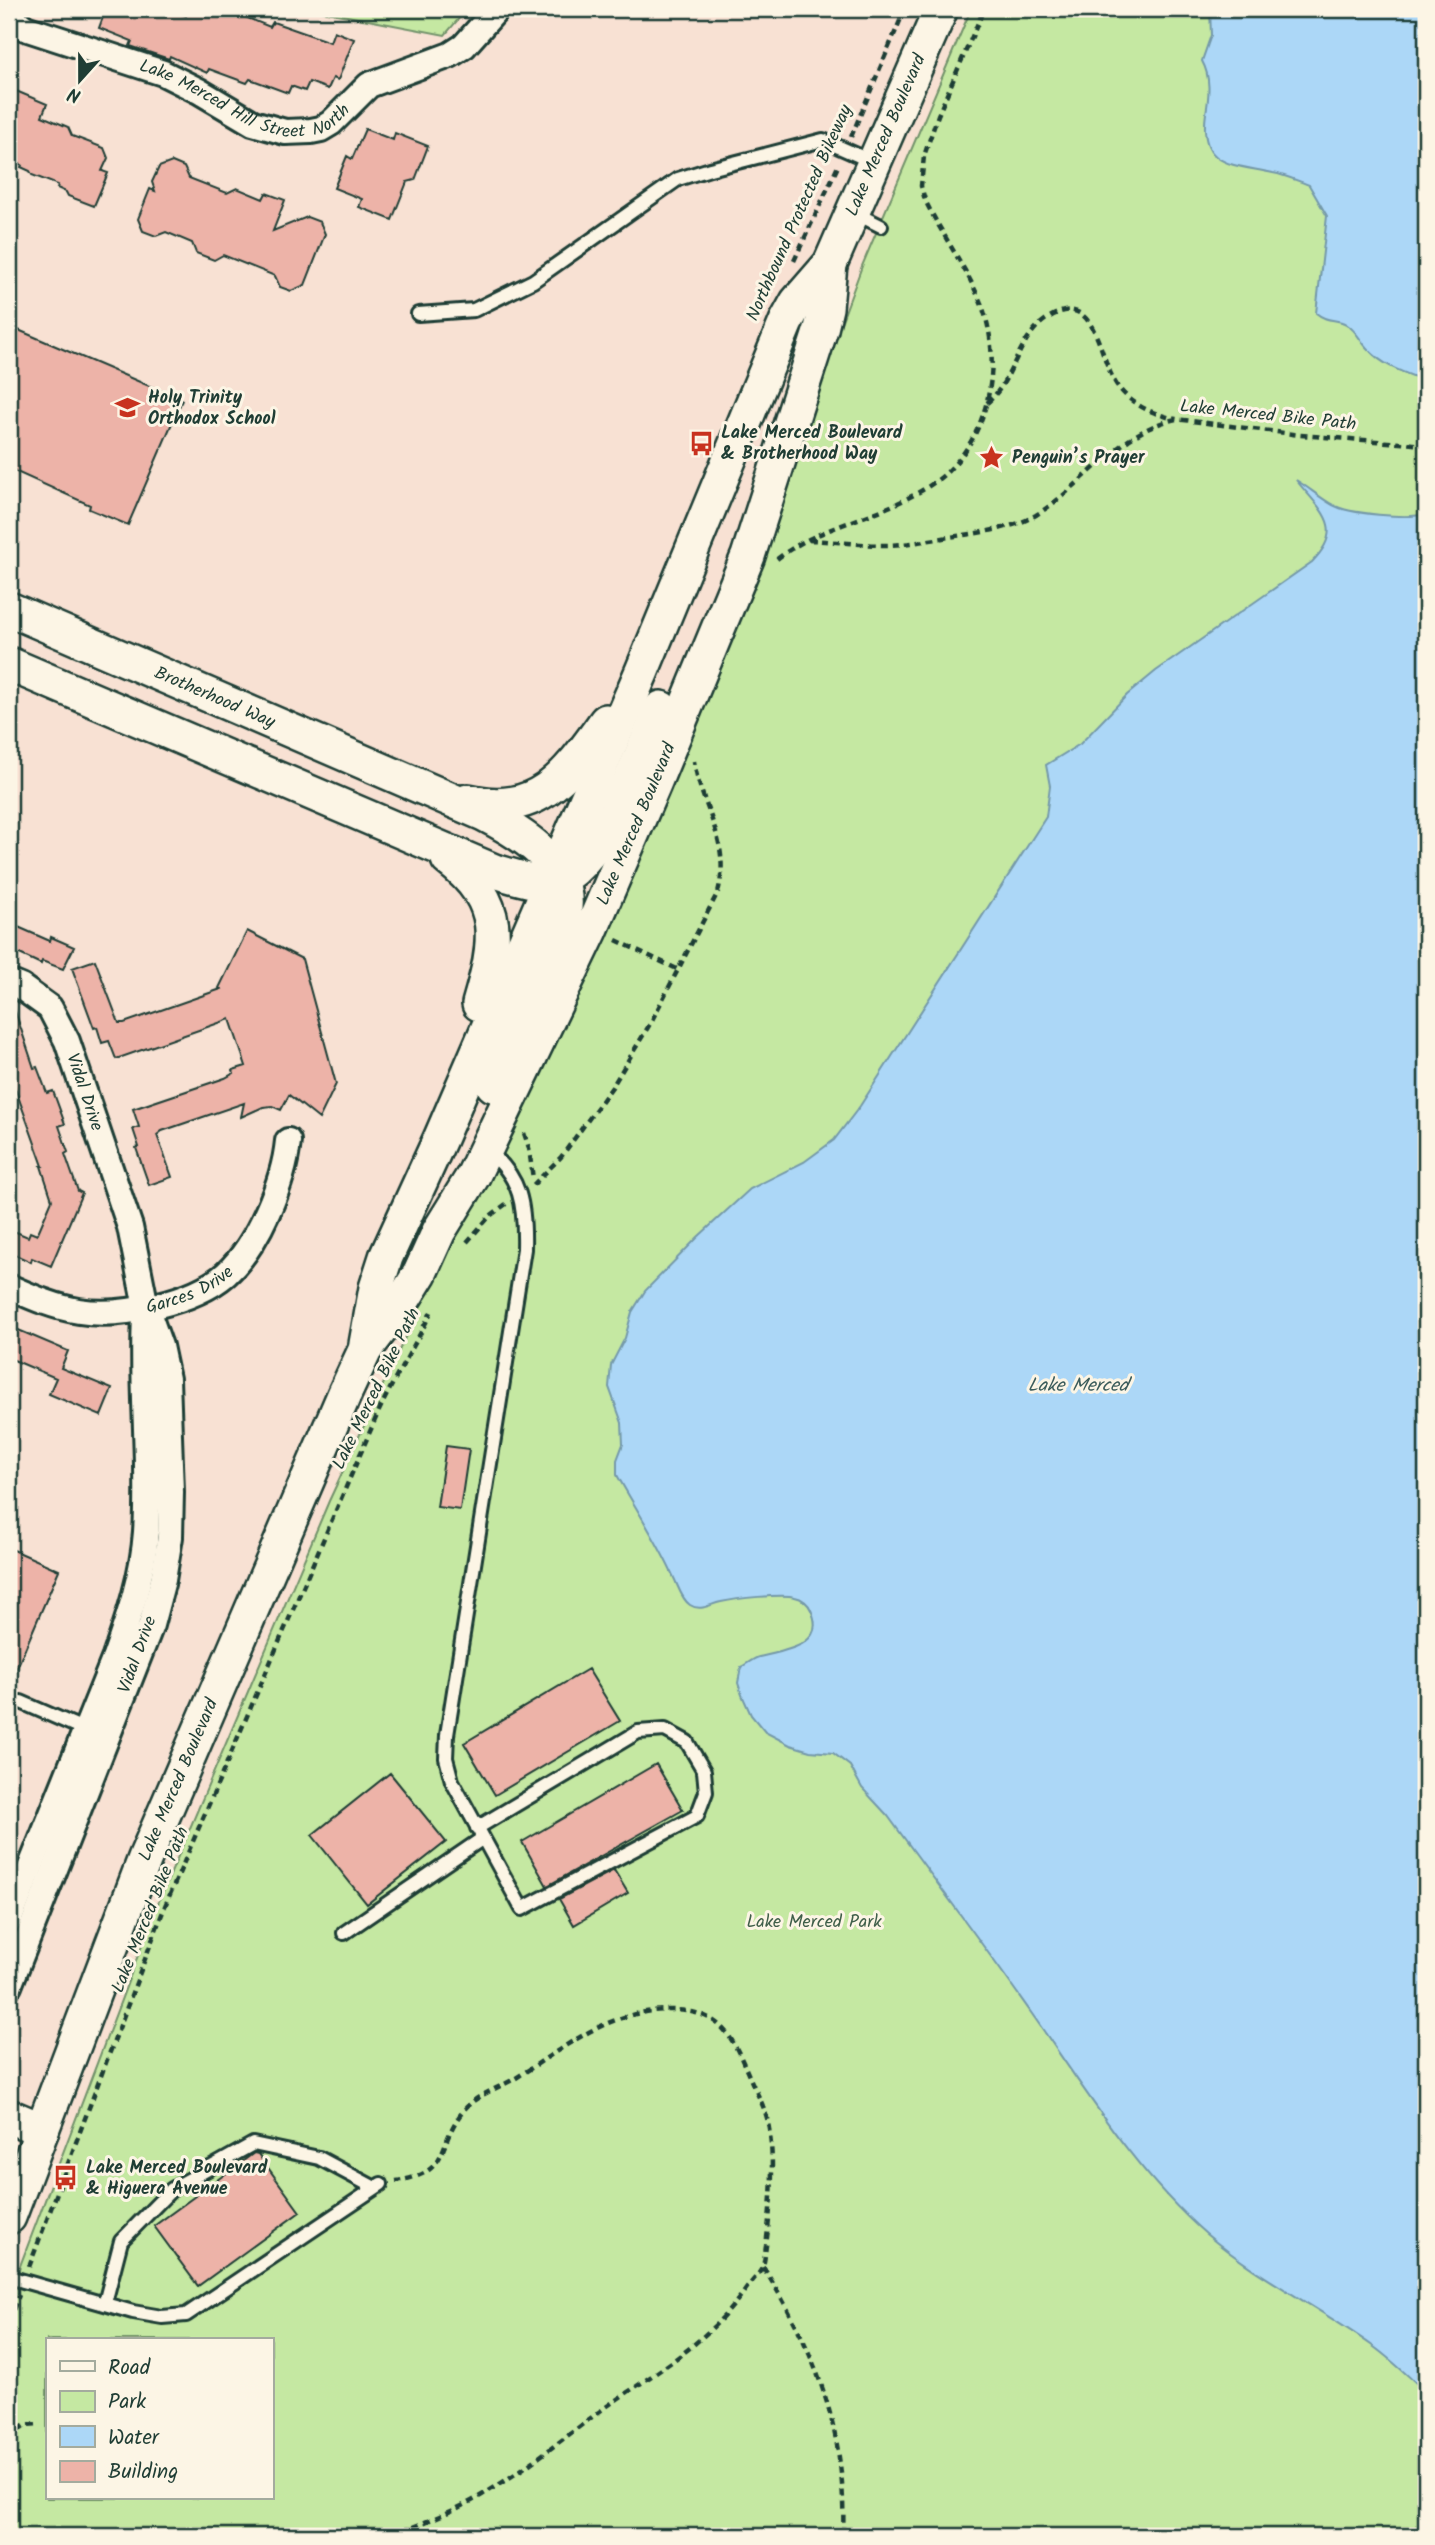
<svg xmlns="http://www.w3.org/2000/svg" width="1435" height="2545" font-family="Kalam,sans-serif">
  <rect width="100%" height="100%" fill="#f8e1d3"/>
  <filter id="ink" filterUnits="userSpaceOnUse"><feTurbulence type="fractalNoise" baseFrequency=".0143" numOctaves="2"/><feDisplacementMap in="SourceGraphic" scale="14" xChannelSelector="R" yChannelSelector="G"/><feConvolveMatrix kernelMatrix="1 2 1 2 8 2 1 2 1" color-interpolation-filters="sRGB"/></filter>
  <g filter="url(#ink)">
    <path fill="#c5e8a2" stroke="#72926b" stroke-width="2" fill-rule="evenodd" d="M311,9H467L445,35Z
      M971,9H1426V2536H9V2295L156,1908L329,1501L461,1217L749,573L862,266ZM47,2340H271V2498H47Z"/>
    <path fill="#acd7f7" stroke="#7499a9" stroke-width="2" d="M1210,9H1426V381C1405,373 1384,367 1368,349C1360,341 1357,331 1346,324C1336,318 1328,323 1316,313L1327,216L1309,185C1298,181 1285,175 1273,173C1233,164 1198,168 1206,113C1209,96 1211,77 1202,61L1211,35Z
      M1296,480C1308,487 1320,498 1333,505C1349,514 1408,519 1426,514V2392C1409,2377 1392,2360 1374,2347C1319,2307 1258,2278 1206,2234C1135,2172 1086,2091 1032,2014C985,1947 936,1882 888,1816L862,1788L850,1766L833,1753L810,1751L790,1745L765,1732L751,1715L742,1695L738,1683L741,1667C747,1664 752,1659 759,1657C783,1651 828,1646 811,1610C809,1604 802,1598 795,1597C782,1593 735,1599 721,1602C710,1604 701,1612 690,1605C682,1600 678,1586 674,1578C658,1542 636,1509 617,1475V1460L623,1444L622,1423L609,1387L611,1365L625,1338L632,1312L645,1291L698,1237L750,1189L804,1162L834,1140L860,1106L1046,817L1050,786L1046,765L1080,744L1127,695L1156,671L1312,562C1347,527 1320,510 1296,480Z"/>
    <path fill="#edb3a8" stroke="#1f3d34" stroke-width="2" d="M106,9H168L186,16L189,9H217L230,14L233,12L270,27L273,22L330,42L334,31L354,39L338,80L333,78L328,89L309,82L305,91L291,86L288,93L250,79L247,83L209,69L207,73L170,56L169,59L130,46L132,41L99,28Z
      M9,88L47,104L42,116L68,127L72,136L104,148L108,158L102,171L108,173L94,206L68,196L66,192L57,188L58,185L32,175L30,171L21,167L22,165L9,159Z
      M365,129L393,140L395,133L428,146L415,180L407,182L392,220L359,207L362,199L334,188L347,156L352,159Z
      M172,162L184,167L189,178L227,193L237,188L263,199L266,193L285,200L273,231L307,217L320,222L325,234L305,285L291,291L280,287L275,276L223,255L214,260L196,253L192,243L166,232L156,236L143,231L138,219L150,189L155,191L152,182L159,167Z
      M16,329L182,400L128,525L89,509L90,505L12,470L9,466V345Z
      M9,923L50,941L51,937L74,947L63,969L42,961L41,964L9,949Z
      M247,931L302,959L336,1084L319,1119L289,1095L281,1110L272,1106L263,1107L241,1117L244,1103L162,1131L157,1135L172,1177L149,1185L136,1148L139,1147L133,1129L139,1127L133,1109L225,1078L234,1073L233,1070L246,1066L230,1019L116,1059L109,1041L102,1043L97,1027L94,1028L72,968L95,960L119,1023H124L221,989L219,988Z
      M9,1002H12L34,1068L37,1067L47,1093L53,1091L65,1124L59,1126L68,1152L65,1154L78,1191L82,1193L51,1266L32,1258L31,1262L9,1252V1229L28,1237L30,1232L37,1235L52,1200L41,1166H43L9,1071Z
      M16,1329L68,1351L61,1368L112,1389L101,1416L49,1394L56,1378L9,1358V1330L14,1333Z
      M446,1446L469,1449L460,1510L437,1507Z
      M9,1548L59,1570L9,1686Z
      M588,1669L620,1721L495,1795L464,1743Z
      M656,1764L683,1810L547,1886L522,1842Z
      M390,1773L446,1842L367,1904L312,1835Z
      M614,1870L628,1893L574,1925L559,1899Z
      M254,2153L258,2154L300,2212L198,2286L154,2226Z"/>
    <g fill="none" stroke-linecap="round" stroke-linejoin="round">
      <defs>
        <path id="lane" d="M853,212L881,226
          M418,314L474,310L533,281L678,179L710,169L823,140L873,162
          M21,1702L90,1732
          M477,1828L638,1732L665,1730L687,1742L704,1771L706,1792L697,1816L522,1909L452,1781L446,1758L447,1735L524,1249C525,1207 522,1176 486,1150
          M344,1933L483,1838
          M9,2277L133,2312L162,2317L186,2315L381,2184
          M105,2303L121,2241L172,2189L253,2144L319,2158L375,2188"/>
        <g id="street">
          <path id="s1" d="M9,15L25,28L163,73L199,91L253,123L285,132L311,131L321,129L331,123L369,85L450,55L464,46L497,9"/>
          <path id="s2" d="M9,982L21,987L50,1008L67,1041L130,1227L146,1307L160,1346L167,1379L171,1492L170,1537L163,1580L151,1625L9,1986"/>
          <path id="s3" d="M9,1287C32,1297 54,1307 79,1311C121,1318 194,1302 226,1274C258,1245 284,1182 288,1141"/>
          <path d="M9,1921L115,1657C129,1617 143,1575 146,1532C151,1461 141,1390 145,1318"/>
        </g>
        <g id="secondary">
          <path id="s4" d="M9,609L484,814C523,834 574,864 564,916L493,1085"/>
          <path d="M9,664L494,871C514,876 537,886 557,880C601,866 643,749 661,708"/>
          <path d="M468,801C540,818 568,773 606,721"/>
          <path d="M448,859C505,903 497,942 479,1004"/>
          <path id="s5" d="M366,1344L376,1288L386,1257L440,1139L642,671L786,322L797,302L830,264L941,9"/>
          <path d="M9,2116L42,2130"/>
          <path id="s6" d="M9,2217L145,1858L344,1395L365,1350L402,1302L420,1273L439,1231L473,1176L591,930L654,784L748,556L821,329L826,308L830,264"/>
        </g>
      </defs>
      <use href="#lane" stroke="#1f3d34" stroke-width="18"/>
      <use href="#street" stroke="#1f3d34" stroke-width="30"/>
      <use href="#secondary" stroke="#1f3d34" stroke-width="38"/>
      <path stroke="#1f3d34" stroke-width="4.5" stroke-dasharray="7 5" stroke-linecap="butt" d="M851,137L905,9
        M794,261L839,164
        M987,403C1013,381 1017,340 1045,320C1098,284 1097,360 1119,388C1133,406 1154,414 1175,419
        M809,540C834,541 859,545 884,545C904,545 923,541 943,538C974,533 1008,531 1036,515C1084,486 1118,431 1176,419L1300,435L1426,445
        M777,559C813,530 861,521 902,501C920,492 938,482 951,468C992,426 1002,357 981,303C966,267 942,235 925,200L921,186L924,156L938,115L984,9
        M616,940L679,970
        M524,1133L529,1148L533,1179
        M533,1185L561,1157L612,1087L650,1024L718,892C732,841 701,809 694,761
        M467,1242L490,1216L506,1204
        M29,2267L165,1906L378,1413C394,1378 415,1346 431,1312
        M763,2267C817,2353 847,2434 843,2536
        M9,2321L19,2295
        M9,2437L25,2425L39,2424
        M391,2536C421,2523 454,2512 482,2495C523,2471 559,2442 596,2414C655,2372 705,2347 749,2285C753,2280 759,2274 762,2268C765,2262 765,2252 766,2246C771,2205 776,2158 767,2118C764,2107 759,2097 754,2087C734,2044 728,2011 672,2010C610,2009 565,2047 516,2078C499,2088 477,2094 464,2110C435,2145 453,2173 396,2181"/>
      <use href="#lane" stroke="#fcf5e5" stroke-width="12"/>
      <use href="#street" stroke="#fcf5e5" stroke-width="24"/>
      <use href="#secondary" stroke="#fcf5e5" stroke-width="33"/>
    </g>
  </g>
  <defs>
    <symbol id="school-bare" viewBox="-9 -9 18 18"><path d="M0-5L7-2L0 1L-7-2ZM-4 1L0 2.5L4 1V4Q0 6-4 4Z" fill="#c8321e" stroke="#fcf5e5" stroke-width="2.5" paint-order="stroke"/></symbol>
    <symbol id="bus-bare" viewBox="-9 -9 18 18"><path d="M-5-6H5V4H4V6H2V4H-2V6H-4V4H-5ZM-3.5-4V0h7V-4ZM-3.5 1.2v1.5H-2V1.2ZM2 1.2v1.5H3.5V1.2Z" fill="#c8321e" stroke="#fcf5e5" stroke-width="2.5" paint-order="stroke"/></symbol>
    <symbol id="sight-bare" viewBox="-9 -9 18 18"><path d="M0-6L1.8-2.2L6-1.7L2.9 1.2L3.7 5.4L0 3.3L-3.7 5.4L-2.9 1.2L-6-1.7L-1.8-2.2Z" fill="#c8321e" stroke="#fcf5e5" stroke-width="2.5" paint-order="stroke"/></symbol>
  </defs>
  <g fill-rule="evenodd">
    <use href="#school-bare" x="110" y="390" width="35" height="35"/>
    <use href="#bus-bare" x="684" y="426" width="35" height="35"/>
    <use href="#sight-bare" x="974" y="440" width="35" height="35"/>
    <use href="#bus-bare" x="48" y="2160" width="35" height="35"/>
  </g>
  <g text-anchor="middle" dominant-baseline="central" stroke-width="6" stroke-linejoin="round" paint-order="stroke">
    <g font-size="18" fill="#1f3d34" stroke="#fcf5e5">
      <text stroke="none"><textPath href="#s1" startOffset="257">Lake Merced Hill Street North</textPath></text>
      <text stroke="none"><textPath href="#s5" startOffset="1320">Lake Merced Boulevard</textPath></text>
      <text transform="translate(800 213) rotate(-66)">Northbound Protected Bikeway</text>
      <text transform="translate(1268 416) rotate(6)">Lake Merced Bike Path</text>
      <text stroke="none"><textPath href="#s4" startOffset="224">Brotherhood Way</textPath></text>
      <text stroke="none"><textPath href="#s6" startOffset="1531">Lake Merced Boulevard</textPath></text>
      <text stroke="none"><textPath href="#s2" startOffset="140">Vidal Drive</textPath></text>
      <text stroke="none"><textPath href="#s3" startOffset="189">Garces Drive</textPath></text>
      <text transform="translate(377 1389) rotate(-64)">Lake Merced Bike Path</text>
      <text transform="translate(138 1655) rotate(-70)">Vidal Drive</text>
      <text stroke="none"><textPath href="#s6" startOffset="469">Lake Merced Boulevard</textPath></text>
      <text transform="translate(151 1910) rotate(-68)">Lake Merced Bike Path</text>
    </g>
    <g font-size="18" font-weight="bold" fill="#1f3d34" stroke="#fcf5e5" text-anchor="start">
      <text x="148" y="398">Holy Trinity<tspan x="148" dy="21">Orthodox School</tspan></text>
      <text x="721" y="433">Lake Merced Boulevard<tspan x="721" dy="21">&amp; Brotherhood Way</tspan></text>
      <text x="1012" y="458">Penguin’s Prayer</text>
      <text x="86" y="2168">Lake Merced Boulevard<tspan x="86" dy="21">&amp; Higuera Avenue</tspan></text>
    </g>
    <g font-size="18" fill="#405f4a" stroke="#fcf5e5">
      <text x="814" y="1922">Lake Merced Park</text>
    </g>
    <g font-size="19" font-style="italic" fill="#3b5c5b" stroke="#fcf5e5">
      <text x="1078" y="1386">Lake Merced</text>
    </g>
  </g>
  <rect width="1435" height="2545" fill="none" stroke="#fcf5e5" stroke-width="35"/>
  <rect x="18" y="18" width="1400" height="2510" fill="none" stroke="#1f3d34" stroke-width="2.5" filter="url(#ink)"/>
  <rect x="46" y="2338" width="228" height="161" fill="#fcf5e5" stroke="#a4ab9e" stroke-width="2"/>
  <rect x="60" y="2361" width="35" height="10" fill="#fcf5e5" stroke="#a4ab9e" stroke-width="2"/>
  <text x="108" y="2374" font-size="21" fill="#1f3d34">Road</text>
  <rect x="60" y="2391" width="35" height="21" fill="#c5e8a2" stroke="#a4ab9e" stroke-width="2"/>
  <text x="108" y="2408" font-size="21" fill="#1f3d34">Park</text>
  <rect x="60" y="2426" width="35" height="21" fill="#acd7f7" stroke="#a4ab9e" stroke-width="2"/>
  <text x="108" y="2444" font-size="21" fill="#1f3d34">Water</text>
  <rect x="60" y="2461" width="35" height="21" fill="#edb3a8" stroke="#a4ab9e" stroke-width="2"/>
  <text x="108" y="2478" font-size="21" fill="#1f3d34">Building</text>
  <g transform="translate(80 80) rotate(201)" stroke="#fcf5e5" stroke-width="5" paint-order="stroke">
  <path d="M0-5L12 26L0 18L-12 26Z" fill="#1f3d34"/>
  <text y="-10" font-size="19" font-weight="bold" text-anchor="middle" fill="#1f3d34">N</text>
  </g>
</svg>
